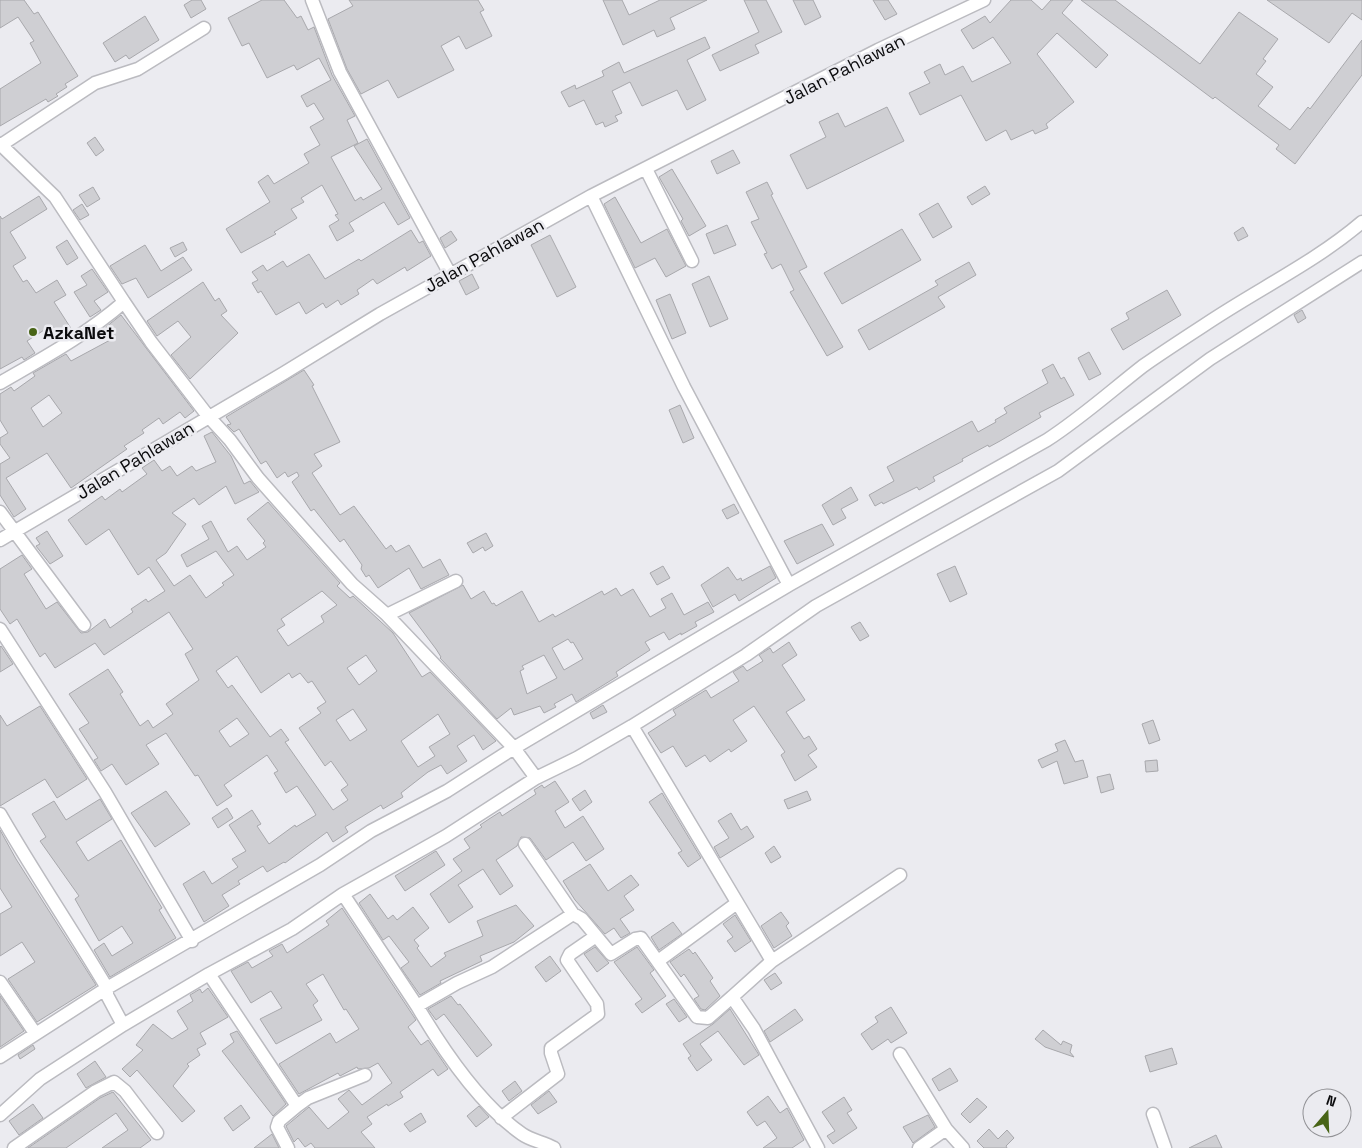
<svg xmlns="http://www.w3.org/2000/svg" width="1362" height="1148" font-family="'Space Grotesk',sans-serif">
  <rect width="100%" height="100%" fill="#ebebf0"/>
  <path fill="#cfcfd3" stroke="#a8a8ac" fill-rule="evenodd" d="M0,0H24L34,14L38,12L78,76L65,84L67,87L56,94L58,96L48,102L46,99L0,126V89L41,63L30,43L34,41L18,17L0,28Z
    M192,0H201L206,9L191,18L184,5Z
    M262,0H284L297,18L301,16L308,30L314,27L332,75L355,116L347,120L358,143L331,157L355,201L361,197L363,200L382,189L354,146L367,139L410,218L398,225L384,202L349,223L354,231L337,241L329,226L339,220L335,215L338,214L322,185L301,198L304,202L291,209L297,218L274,232L276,234L241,253L226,229L270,202L258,182L268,175L274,184L309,163L304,154L320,145L310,127L324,119L314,103L307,107L301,96L331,80L319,58L297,70L294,65L267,78L249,43L242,46L228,18Z
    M349,0H478L484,10L480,12L492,36L466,49L459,36L441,46L454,70L398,98L388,80L361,94L347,69L328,19L353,6Z
    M603,0H622L629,15L660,0H707L670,18L675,29L657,37L654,30L623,45Z
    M744,0H766L782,32L755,45L759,53L720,71L712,55L759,32Z
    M793,0H813L821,17L805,25Z
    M873,0H888L897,14L885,20Z
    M1011,0H1031L1042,10L1051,0H1073L1062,13L1108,55L1096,68L1057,33L1037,54L1074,102L1046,124L1048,128L1035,134L1033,130L1011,140L1006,130L986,141L961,95L920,115L909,93L930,83L924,72L940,64L945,75L963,66L972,82L1011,63L993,37L973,49L961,30L985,16L990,23Z
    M1081,0H1115L1200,64L1239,12L1278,39L1263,59L1266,61L1256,74L1273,87L1258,106L1290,130L1308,107L1310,109L1362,40V75L1295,164L1276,149L1279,145L1215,97L1213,99Z
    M1267,0H1362V20L1352,13L1329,43Z
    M145,16L159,40L129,59L126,55L115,62L103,43Z
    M705,37L710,48L687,60L706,100L687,110L677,90L642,106L630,82L612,91L622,113L615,116L618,121L605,127L603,122L596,125L584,100L569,107L561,92L575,85L576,89L604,76L602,71L619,62L624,73Z
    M887,107L904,141L807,189L790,155L826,137L819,122L838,113L845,127Z
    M95,137L104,150L96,156L87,143Z
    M733,150L740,163L717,174L711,161Z
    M672,169L706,226L689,236L681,221L683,219L659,177Z
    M767,182L773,194L771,195L807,267L799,271L843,347L827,356L790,292L794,290L781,264L772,269L764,254L767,253L751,222L759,219L746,192Z
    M985,186L990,194L972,205L967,197Z
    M93,187L100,199L87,207L79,195Z
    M39,196L47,209L10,232L26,258L13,266L23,282L27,280L36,293L57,280L66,295L54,302L72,330L60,337L52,325L27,341L35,353L24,360L22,357L0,369V216L2,219Z
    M615,197L641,243L667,229L686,266L666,277L655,258L635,268L604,204Z
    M938,203L952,227L933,238L919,214Z
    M82,204L89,215L80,220L73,210Z
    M727,225L736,245L714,254L706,234Z
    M1243,227L1248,236L1238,241L1234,233Z
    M902,229L921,260L842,304L824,273Z
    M411,230L419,243L423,241L431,256L407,271L405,267L377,284L373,279L357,290L359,294L341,305L338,300L326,308L323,303L306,314L299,302L276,315L261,291L258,293L252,283L258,280L252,272L263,265L267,271L283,261L287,267L309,254L325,279L359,259L361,261Z
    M451,231L457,240L445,248L440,238Z
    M550,235L576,287L557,297L531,245Z
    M67,240L78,258L67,265L56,247Z
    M183,242L187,250L175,257L170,248Z
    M145,245L161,271L183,257L192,270L148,298L136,278L122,284L110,266Z
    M969,262L976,275L938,297L945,307L869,350L858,330L938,285L935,281Z
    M92,269L108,292L94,301L101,310L90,317L74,292L87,285L81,276Z
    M472,274L479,288L466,295L459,281Z
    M709,276L728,319L710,327L692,284Z
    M203,282L215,301L219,298L227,311L221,315L238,333L190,379L171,355L191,337L178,321L157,336L147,321Z
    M1167,290L1181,315L1123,350L1111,329L1129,319L1126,313Z
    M670,294L686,333L672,339L656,300Z
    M1302,310L1306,318L1298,323L1294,315Z
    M121,315L194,411L185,418L180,412L163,424L159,418L142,430L144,433L124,446L127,449L71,488L47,453L6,478L26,509L14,517L0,495V464L10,458L0,444V438L8,433L0,420V394L11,387L14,391L35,376L33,373L66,354L71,361L112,339L106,327ZM49,395L62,413L43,427L31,408Z
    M1089,352L1101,374L1089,380L1078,358Z
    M1053,364L1061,379L1064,377L1074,395L1039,413L1041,417L1000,441L989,447L988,445L962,459L963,461L933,477L935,481L919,490L917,487L883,504L882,502L875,506L869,495L894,481L887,467L972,421L978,432L996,422L995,420L1007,413L1004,408L1048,383L1042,370Z
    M304,370L314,385L312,386L340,442L314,454L322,466L312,473L340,515L354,506L386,549L391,545L396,552L409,545L423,568L440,559L449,575L421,589L409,568L378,588L369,575L366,577L361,569L362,565L344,539L340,542L314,509L311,511L292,482L299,476L297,472L288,477L285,472L277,478L266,461L261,464L239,429L234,432L227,425L231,424L226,417Z
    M680,405L694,438L683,443L669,410Z
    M212,432L231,456L244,484L250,481L259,492L235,504L226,486L199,505L194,498L172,513L186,524L166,553L156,560L174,586L190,575L206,598L224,585L222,583L234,575L216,551L187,567L181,555L209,539L202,526L211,521L228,552L237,546L247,560L266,547L263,543L265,541L247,519L268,502L340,583L337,586L350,598L353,596L393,633L422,677L430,672L496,741L483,750L474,735L457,746L467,761L447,774L441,765L428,772L401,793L403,797L383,809L381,805L345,827L348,832L333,842L327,832L285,863L284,862L267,872L263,866L238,881L240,884L222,895L229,906L204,922L183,884L204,871L212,884L238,867L232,859L246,851L229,825L252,810L261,824L257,826L269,844L295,825L296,827L316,815L312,808L297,786L286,793L274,773L278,771L267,755L224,785L232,796L217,806L198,775L195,776L166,733L146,745L159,764L126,785L112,764L101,771L94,760L98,758L79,729L89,723L69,694L108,669L123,692L120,694L140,726L148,720L153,728L173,714L166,704L199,680L185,654L193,649L169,612L104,655L95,643L55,668L45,653L40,657L17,619L10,624L0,609V569L22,555L32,569L24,574L46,609L57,602L81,633L88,632L105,619L110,628L133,612L131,609L146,599L148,602L165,591L149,567L138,575L109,529L86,545L68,520L102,496L105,500L120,489L122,492L147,474L142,468L154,460L162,471L170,466L177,476L192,466L196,471L216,462L204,436ZM322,591L337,605L321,616L324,622L288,646L277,630L285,625L281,619ZM366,655L377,671L359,685L347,668ZM237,656L261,693L289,673L292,678L300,673L308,683L312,681L326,702L317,708L321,713L299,728L325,766L331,761L348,785L341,790L348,800L333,810L285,742L289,740L281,729L270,737L232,685L228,688L216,671ZM353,709L367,730L350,741L336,720ZM438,714L450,734L429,747L435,756L418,767L401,741ZM237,718L249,734L230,747L219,731Z
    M851,487L858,500L841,509L846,518L833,525L822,505Z
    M734,504L739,513L727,519L722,510Z
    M822,524L834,545L797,564L784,541Z
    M47,531L63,556L50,564L36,546L40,544L36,538Z
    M486,533L493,546L485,551L483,547L473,553L467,543Z
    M663,566L670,578L657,585L650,573Z
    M770,566L776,578L739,601L735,594L713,607L701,585L728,567L737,580L741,578L742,581Z
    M955,566L967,594L950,602L937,574Z
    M463,585L471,599L484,591L492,604L494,603L496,606L522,591L539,622L553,614L555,617L602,591L604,595L616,588L621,596L633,589L650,617L666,608L661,599L672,593L684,615L708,602L714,612L695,622L697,626L681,635V633L669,640L664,632L645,642L650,650L616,672L618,676L576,702L572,694L554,704L556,707L544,713L540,706L514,715L511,708L497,719L440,658L441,657L436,649L409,613ZM568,639L571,643L573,642L583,659L564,670L552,648ZM544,655L557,678L527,694L520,671L524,669L522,666Z
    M860,622L869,636L860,641L851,627Z
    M789,642L797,655L782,665L805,700L786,712L804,739L809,736L817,749L808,755L817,767L795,781L781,755L785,752L754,706L733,720L747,741L731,752L729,749L710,762L705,755L686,767L673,746L661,753L648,733L676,715L673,710L706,690L711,698L739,681L733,672L743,666L747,671L763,661L759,655L770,648L773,653Z
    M1,646L13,664L0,672V647Z
    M603,705L607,712L593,719L590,713Z
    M40,706L87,779L57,798L45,779L0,806V715L7,726Z
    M1153,720L1160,740L1149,744L1142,724Z
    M1065,740L1075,762L1083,760L1088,777L1064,784L1057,761L1042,768L1038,760L1058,751L1055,744Z
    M1157,760L1158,771L1146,772L1145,761Z
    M1110,774L1114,789L1101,793L1097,777Z
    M555,781L569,802L555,811L565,828L583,816L604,849L586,861L573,842L546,860L530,838L521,837L517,846L496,860L513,886L500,895L483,869L458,885L473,907L449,923L430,894L462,871L453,859L470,848L464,839L482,827L480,825L489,819L500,812L502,816L536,794L534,790L542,785L544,788Z
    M585,790L592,802L580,811L572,799Z
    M166,791L190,824L155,847L131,813Z
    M807,791L811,800L788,809L784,800Z
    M662,793L701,858L688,867L678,853L682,851L649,802Z
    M100,799L112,819L76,842L88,861L121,840L162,908L159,910L176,938L110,977L94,950L104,943L112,956L133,943L122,926L99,941L75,899L79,896L40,841L46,837L32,814L54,801L66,820Z
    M227,808L233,818L218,828L212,818Z
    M731,813L741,830L747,826L754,837L720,858L714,847L729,838L718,821Z
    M0,830L16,859L96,985L37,1022L8,979L35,962L22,942L0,956V914L12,907L0,888Z
    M774,846L781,857L771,863L765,853Z
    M436,851L445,865L405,891L395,876Z
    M590,864L608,891L631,875L639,885L624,896L634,910L620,919L630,933L621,938L614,928L605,934L575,900L563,881Z
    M370,894L388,919L393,915L397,920L413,907L429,928L414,940L419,946L417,948L431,967L446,956L444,953L483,936L477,921L516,905L534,926L514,942L480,956L482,961L440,981L441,983L420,995L401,968L409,962L389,936L383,940L359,903Z
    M342,908L416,1020L408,1027L421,1045L428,1040L448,1069L438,1076L433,1069L400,1092L403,1097L388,1106L387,1104L367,1117L372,1124L361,1132L375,1148H315L311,1143L305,1147L298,1138L294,1142L286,1126L309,1107L328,1129L349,1112L338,1099L349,1090L362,1105L392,1083L378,1063L369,1068L358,1069L357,1067L340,1076L338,1073L299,1094L279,1064L330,1033L336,1043L359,1029L346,1009L344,1010L323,974L306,984L318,1001L313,1005L322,1020L276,1044L260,1019L282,1008L271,991L251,1003L231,971L248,962L252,968L273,956L269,951L282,944L287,953L329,925L326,921Z
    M781,912L789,923L786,926L792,936L774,948L761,926Z
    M735,915L751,941L735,952L727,941L733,937L723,924Z
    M673,922L682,934L659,950L651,937Z
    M595,947L609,963L597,972L584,954Z
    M637,947L654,970L650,973L666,996L642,1013L635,1004L642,999L614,962Z
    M689,949L693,954L695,952L702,962L713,978L710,981L720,996L705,1010L701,1009L694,999L699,996L684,974L681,977L670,962Z
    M550,956L561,971L546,982L535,967Z
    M775,973L782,983L771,990L764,980Z
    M208,988L228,1017L200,1033L206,1044L197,1049L200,1055L187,1064L189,1066L173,1086L195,1111L182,1122L137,1070L130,1077L122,1069L143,1050L136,1045L153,1024L172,1039L188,1029L177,1011L193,1001L190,995L200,989L202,993Z
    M0,996L24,1031L0,1047Z
    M451,996L458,1005L460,1004L492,1045L477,1057L444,1014L436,1020L428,1009Z
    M674,999L687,1017L679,1022L666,1004Z
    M891,1007L907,1033L891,1043L888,1039L872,1050L861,1034L878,1022L875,1017Z
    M730,1009L759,1055L744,1065L718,1031L700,1044L712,1060L697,1071L688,1058L691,1056L683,1044L713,1024Z
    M795,1009L803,1020L770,1042L764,1031Z
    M1043,1030L1061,1045L1063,1041L1072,1045L1070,1052L1074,1057L1045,1047L1035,1039Z
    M237,1031L286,1104L273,1116L222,1051L234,1042L230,1034Z
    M33,1045L35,1049L20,1059L18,1055Z
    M1172,1048L1177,1064L1150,1072L1145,1056Z
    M95,1061L106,1077L86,1088L77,1074Z
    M950,1068L958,1081L939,1091L932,1079Z
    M515,1081L522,1091L509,1101L502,1091Z
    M549,1091L557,1102L538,1114L531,1105Z
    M113,1092L151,1140L140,1148H102L128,1130L116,1113L66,1148H28L100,1098Z
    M768,1096L780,1113L787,1108L804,1140L792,1148H763L777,1138L765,1121L757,1126L747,1112Z
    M844,1097L852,1110L847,1113L857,1128L833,1144L827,1136L835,1131L822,1112Z
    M977,1098L987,1107L970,1123L961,1114Z
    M33,1104L43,1118L19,1135L9,1121Z
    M241,1105L250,1118L233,1131L224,1118Z
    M479,1106L489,1117L476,1127L467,1116Z
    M421,1113L426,1122L410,1132L404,1124Z
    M928,1115L935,1127L913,1143L903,1127Z
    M989,1129L998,1139L1007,1130L1014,1138L1006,1146L1007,1148H984L977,1141Z
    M272,1134L279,1148H254Z
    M1216,1135L1222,1148H1189Z"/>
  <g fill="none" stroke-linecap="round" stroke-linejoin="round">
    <defs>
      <path id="minor" d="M312,0L340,72L450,274
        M0,144L55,197L124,302
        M1,145L95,83L138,69L204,28
        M646,169L692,261
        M591,196L684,387L789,585
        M0,383C43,358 86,335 124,302L151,342L208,416L230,440L258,478L352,584L387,615L514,748L536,778
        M0,512L84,625
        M0,540L284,373L380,314L591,196L878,50L984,0
        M387,615L456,581
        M0,629L105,792L192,941
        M632,726L772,961L732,997
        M0,814C34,873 72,929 107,988V995L123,1025
        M525,844L573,914
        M343,894L417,1006
        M658,961L737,903
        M772,961L900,875
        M209,974L297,1106L279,1121L277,1127L288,1148
        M0,982L35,1033
        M900,1054L946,1129L919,1148
        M0,1057L107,988L320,865L371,831L447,791L514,748L789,585L1047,440C1081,418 1111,391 1143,366C1163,352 1183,339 1203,326C1256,290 1314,263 1362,222
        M297,1106L308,1098L365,1075
        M1153,1114L1165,1148
        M0,1115L40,1079L123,1025L209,974L292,929L343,894L446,836L536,778L577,758L632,726L746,655L816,606L1058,471L1210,359L1362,262
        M501,1118L558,1074L551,1053V1048L598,1014L597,1004L567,960L570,954L596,936
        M946,1129L963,1148
        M14,1148L96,1091L114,1082L125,1091L157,1133
        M554,1148C544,1142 532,1141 522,1134C480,1105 443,1050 417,1006L457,983L492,967L573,914L582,919L611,954L635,939L641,938L697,1017L708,1018L732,997L754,1029L818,1148"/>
    </defs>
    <use href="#minor" stroke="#bbbbc0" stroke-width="15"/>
    <use href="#minor" stroke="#fff" stroke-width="12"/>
  </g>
  <circle fill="#486416" stroke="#ebebf0" stroke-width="2" cx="33" cy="332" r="5"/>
  <g text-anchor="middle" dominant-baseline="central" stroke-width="5" stroke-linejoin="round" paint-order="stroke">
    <g font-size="18" fill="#0b0b0d" stroke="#ebebf0">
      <text transform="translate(844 69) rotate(-27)">Jalan Pahlawan</text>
      <text transform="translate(484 255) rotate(-29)">Jalan Pahlawan</text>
      <text transform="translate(135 460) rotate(-31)">Jalan Pahlawan</text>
    </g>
    <g font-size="18" font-weight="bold" fill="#0b0b0d" stroke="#ebebf0" text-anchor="start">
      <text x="43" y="332">AzkaNet</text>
    </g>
  </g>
  <g transform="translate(1327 1113) rotate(19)"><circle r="24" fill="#ebebf0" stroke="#919195"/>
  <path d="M0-4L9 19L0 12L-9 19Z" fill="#486416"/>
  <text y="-8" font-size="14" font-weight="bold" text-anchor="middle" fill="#0b0b0d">N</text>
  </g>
</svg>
